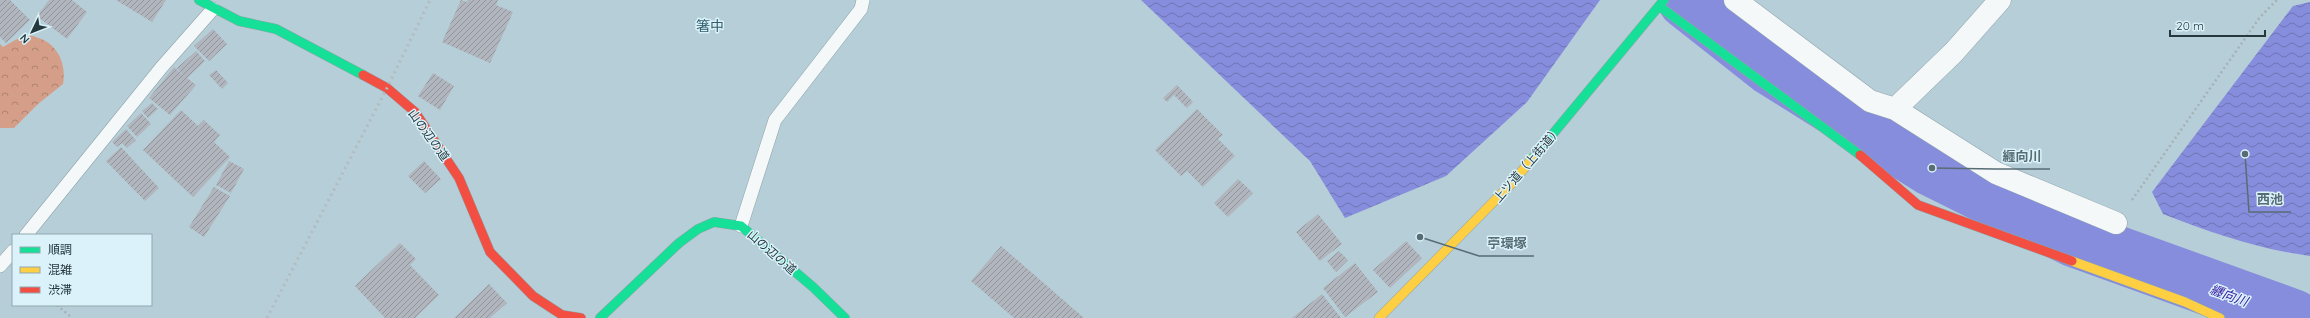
<svg xmlns="http://www.w3.org/2000/svg" width="2310" height="318" font-family="Quicksand,'Noto Sans JP',sans-serif">
  <defs>
    <pattern id="forest-crowns" width="20" height="18" patternUnits="userSpaceOnUse"><rect width="20" height="18" fill="#d59e88"/><path d="M2 6a3 3 0 1 1 6 0M12 15a3 3 0 1 1 6 0" fill="none" stroke="#ad8271"/></pattern>
    <pattern id="water-waves" width="16" height="10" patternUnits="userSpaceOnUse"><rect width="16" height="10" fill="#878ddd"/><path d="M0 5q4-4 8 0t8 0" fill="none" stroke="#6e74b5"/></pattern>
    <pattern id="building-hatch" width="6" height="6" patternUnits="userSpaceOnUse"><rect width="6" height="6" fill="#b1b5bd"/><path d="M-1 1l2-2M0 6l6-6M5 7l2-2" fill="none" stroke="#90949b"/></pattern>
  </defs>
  <rect width="100%" height="100%" fill="#b5ced7"/>
  <path fill="url(#forest-crowns)" d="M26,34C32,36 41,38 47,42C61,51 66,69 63,84L38,104L14,128H0V44L3,47Z"/>
  <path fill="url(#water-waves)" d="M1141,0H1600L1527,102L1446,176L1345,218L1310,161Z
    M2310,2V256C2258,249 2212,233 2163,214L2152,192L2293,6Z"/>
  <g fill="none" stroke-linecap="round" stroke-linejoin="round">
    <path stroke="#878ddd" stroke-width="57" d="M1686,0L1771,67L1932,168L2075,239L2294,318"/>
  </g>
  <path fill="url(#building-hatch)" d="M0,0H10L30,20L6,43L0,37Z
    M49,0H72L87,12L67,39L37,16Z
    M116,0H166L152,22Z
    M461,0L467,2L468,0H498L496,5L513,12L490,63L442,42Z
    M213,29L227,44L209,61L194,46Z
    M196,51L205,61L187,78L196,85L170,115L149,98L174,67L184,76L177,68Z
    M216,70L228,83L222,89L209,75Z
    M433,73L454,86L440,110L418,96Z
    M1177,85L1193,102L1187,108L1174,95L1167,102L1163,98Z
    M152,103L158,109L148,118L142,111Z
    M1197,109L1223,135L1218,139L1235,156L1203,187L1187,171L1181,176L1155,150Z
    M181,110L198,126L204,120L220,135L214,142L230,157L193,197L143,150Z
    M141,113L151,124L137,137L127,126Z
    M126,129L136,140L127,148L122,143L117,147L112,142Z
    M121,147L159,188L145,201L106,161Z
    M229,161L244,169L231,193L216,185Z
    M424,161L441,179L425,193L408,176Z
    M1238,179L1253,193L1228,217L1214,203Z
    M214,187L230,196L204,237L189,227Z
    M1318,214L1342,244L1320,261L1296,232Z
    M1406,241L1422,258L1390,288L1373,270Z
    M400,243L416,259L410,265L439,295L415,318H385L355,286Z
    M1001,246L1084,318H1014L971,281Z
    M1339,251L1348,260L1336,272L1327,261Z
    M1355,263L1378,292L1345,317L1323,288Z
    M489,284L507,303L490,318H454Z
    M1322,294L1341,318H1292Z"/>
  <g fill="none" stroke-linecap="round" stroke-linejoin="round">
    <defs>
      <path id="lane" d="M741,226L775,120L861,9L863,0
        M26,235L161,68L213,9
        M0,266L13,251"/>
      <path id="street" d="M1735,0L1870,101L1895,109L1996,173L2116,223
        M1895,109L1954,52L2000,0"/>
      <path id="fast" d="M199,0L239,21L276,29L363,75
        M1659,6L1860,155
        M1532,159L1664,0
        M600,318L679,243L698,229L714,222L741,226L813,287L845,318"/>
      <path id="slow" d="M2072,261L2185,302L2220,318
        M1379,318L1511,184L1532,159"/>
      <path id="jam" d="M363,75L387,88L415,112L459,178L490,252L533,296L562,315L581,318
        M1860,155L1918,205L2072,261"/>
    </defs>
    <use href="#lane" stroke="#8fa3aa" stroke-width="14"/>
    <use href="#street" stroke="#8fa3aa" stroke-width="23"/>
    <use href="#fast" stroke="#8fa3aa" stroke-width="10"/>
    <use href="#slow" stroke="#8fa3aa" stroke-width="10"/>
    <use href="#jam" stroke="#8fa3aa" stroke-width="10"/>
    <path stroke="#a7b1b4" stroke-width="2.5" stroke-dasharray="2 3" stroke-linecap="butt" d="M2132,200L2260,17L2277,0
      M57,305L72,318"/>
    <use href="#lane" stroke="#f4f8f9" stroke-width="13"/>
    <use href="#street" stroke="#f4f8f9" stroke-width="22"/>
    <use href="#fast" stroke="#16e098" stroke-width="9"/>
    <use href="#slow" stroke="#ffcf43" stroke-width="9"/>
    <use href="#jam" stroke="#f24e42" stroke-width="9"/>
    <path stroke="#b4babe" stroke-width="3" stroke-dasharray="2 4" stroke-linecap="butt" d="M267,318L387,88L430,0"/>
  </g>
  <g text-anchor="middle" dominant-baseline="central" stroke-width="3" stroke-linejoin="round" paint-order="stroke">
    <g font-size="12" fill="#25383e" stroke="#dbf2fa">
      <text transform="translate(429 135) rotate(54)">山の辺の道</text>
      <text transform="translate(1527 164) rotate(-49)">上ツ道（上街道）</text>
      <text transform="translate(772 252) rotate(41)">山の辺の道</text>
    </g>
    <g font-size="13" font-style="italic" fill="#3c23a5" stroke="#dbf2fa">
      <text transform="translate(2229 295) rotate(20)">纒向川</text>
    </g>
    <g font-size="14" fill="#325d6b" stroke="#dbf2fa">
      <text x="710" y="26">箸中</text>
    </g>
  </g>
  <path fill="none" stroke="#576c74" stroke-width="1.5" d="M1932 168L1995 169H2050M2245 154L2249 212H2291M1420 237L1479 256H1534"/>
  <g fill="#576c74" stroke="#dbf2fa" stroke-width="1.5">
    <circle cx="1932" cy="168" r="4"/>
    <circle cx="2245" cy="154" r="4"/>
    <circle cx="1420" cy="237" r="4"/>
  </g>
  <g font-size="13" text-anchor="middle" font-weight="bold" fill="#576c74" stroke="#dbf2fa" stroke-width="3" stroke-linejoin="round" paint-order="stroke">
    <text x="2022" y="161">纒向川</text>
    <text x="2270" y="204">西池</text>
    <text x="1507" y="248">苧環塚</text>
  </g>
  <rect x="12" y="234" width="140" height="72" fill="#dbf2fa" stroke="#92a8af"/>
  <rect x="20" y="247" width="20" height="6" fill="#16e098" stroke="#92a8af"/>
  <text x="48" y="254" font-size="12" fill="#25383e">順調</text>
  <rect x="20" y="267" width="20" height="6" fill="#ffcf43" stroke="#92a8af"/>
  <text x="48" y="274" font-size="12" fill="#25383e">混雑</text>
  <rect x="20" y="287" width="20" height="6" fill="#f24e42" stroke="#92a8af"/>
  <text x="48" y="294" font-size="12" fill="#25383e">渋滞</text>
  <g transform="translate(32 32) rotate(227)" stroke="#dbf2fa" stroke-width="3" paint-order="stroke">
  <path d="M0-3L7 15L0 10L-7 15Z" fill="#25383e"/>
  <text y="-6" font-size="11" font-weight="bold" text-anchor="middle" fill="#25383e">N</text>
  </g>
  <path d="M2170 30v6h95v-6" fill="none" stroke="#25383e" stroke-width="2"/>
  <text x="2176" y="30" font-size="12" fill="#25383e" stroke="#dbf2fa" stroke-width="3" paint-order="stroke">20 m</text>
</svg>
